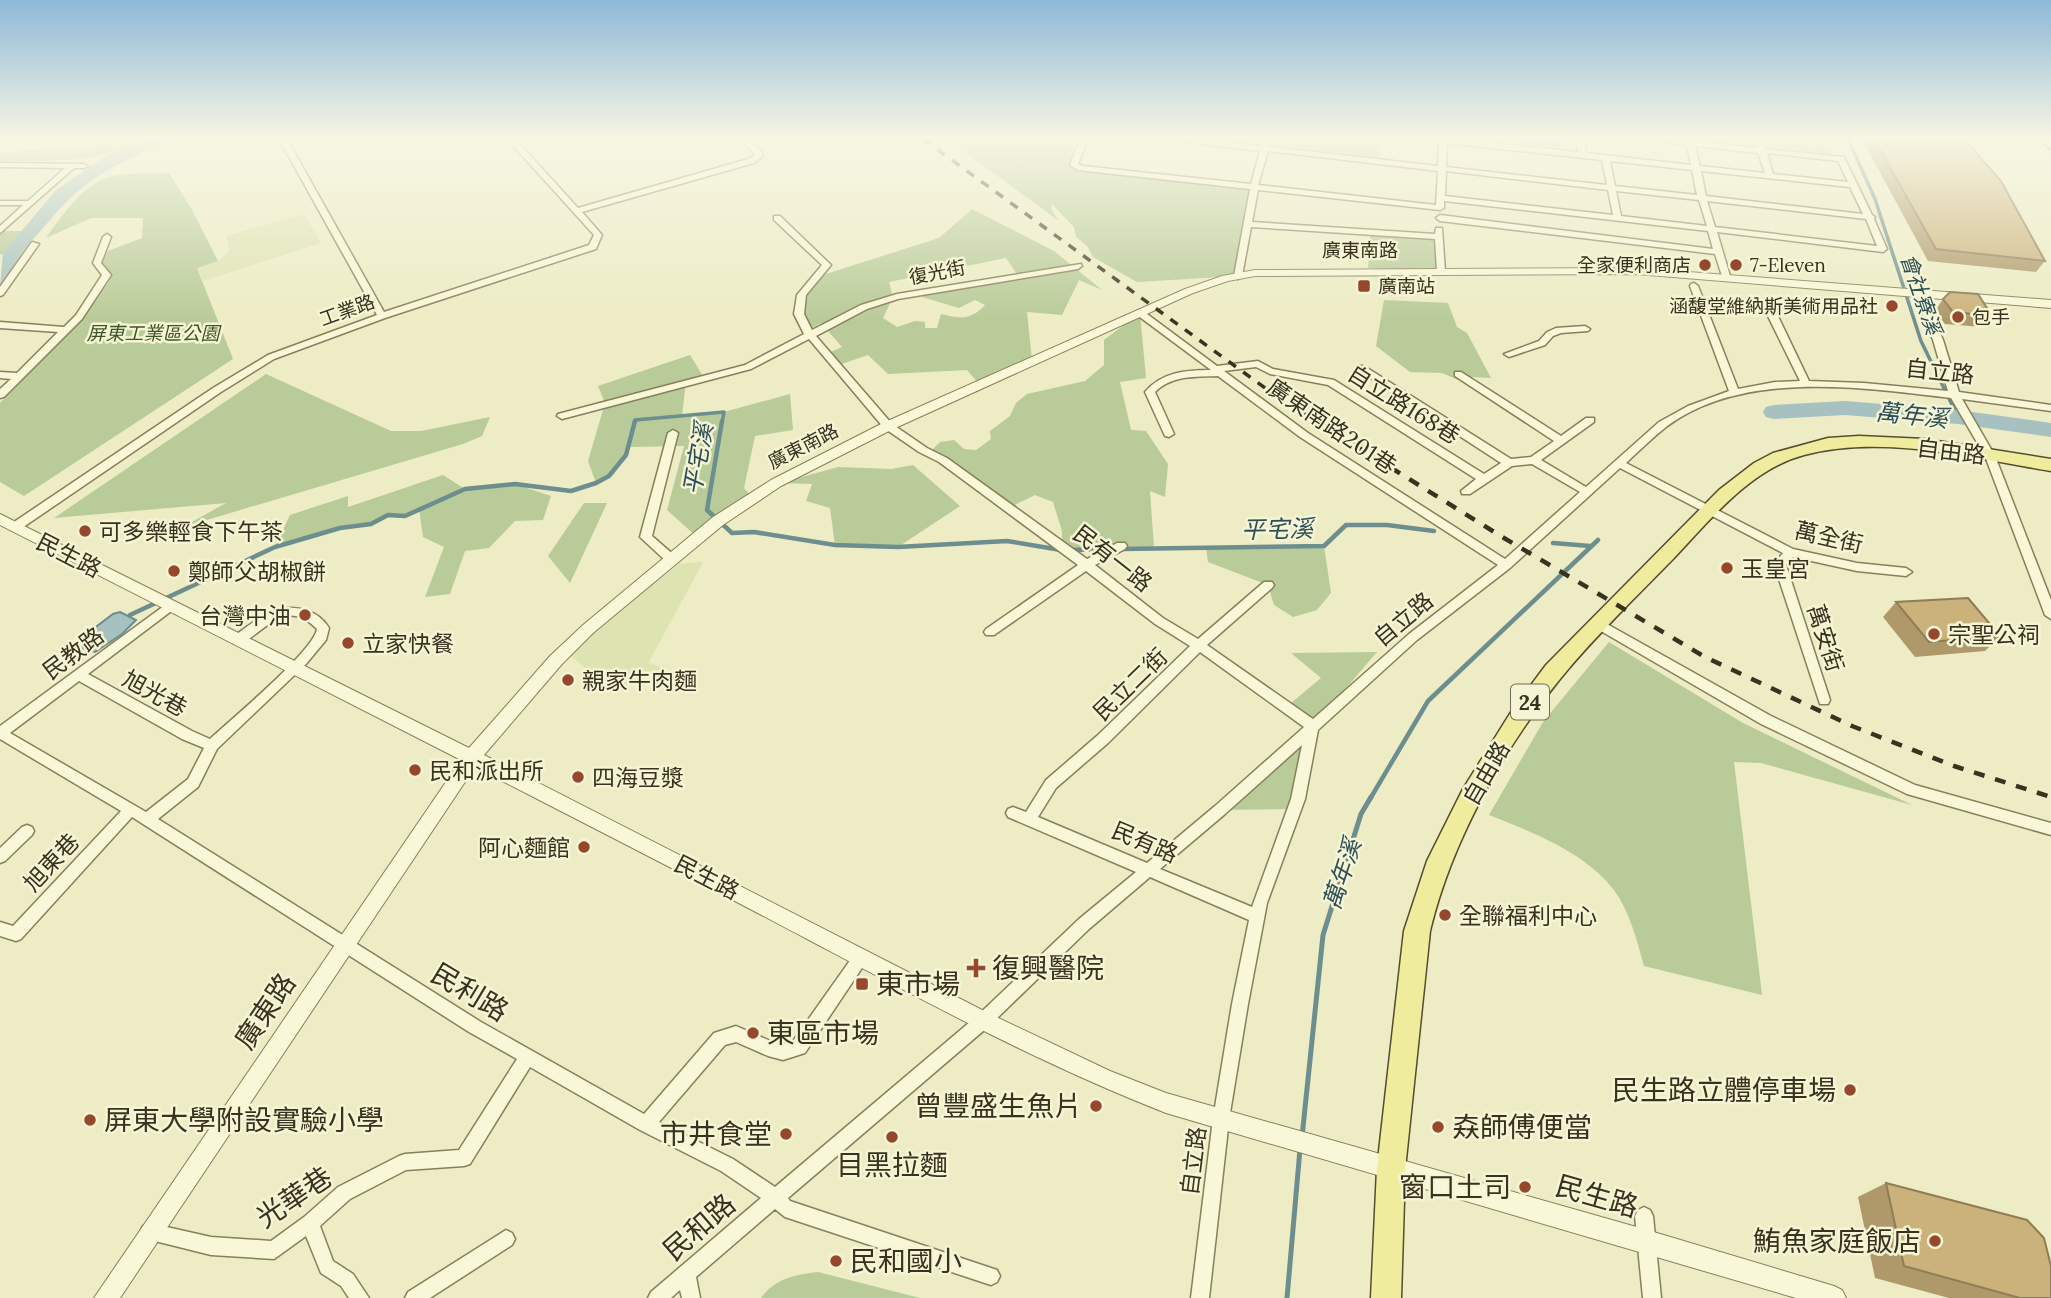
<svg xmlns="http://www.w3.org/2000/svg" width="2051" height="1298" font-family="Lora,'Noto Sans TC',serif">
  <rect width="100%" height="100%" fill="#edecc4"/>
  <path fill="#dee3b2" d="M304,214L321,243L203,281L197,267L218,261L227,253L229,250L226,236Z
    M703,562L649,662L686,681L601,686L596,677L569,654L578,643L679,564Z"/>
  <path fill="#b8cb98" fill-rule="evenodd" d="M101,139H146C96,164 54,161 0,161V152L95,146Z
    M947,139H1084L1074,164L1081,168L1254,187L1238,276L1137,282L1093,257L1087,246L1076,237L1074,227L1051,203L1052,211L1059,221Z
    M1267,139H1381L1379,161L1263,148Z
    M1769,139H1828L1833,154L1771,147Z
    M169,173L191,208L218,261L197,268L233,359L24,496L0,482V403L82,319L110,280L111,273L102,262L108,251L142,238L143,218H91L46,238C63,214 87,178 119,175C135,173 152,174 169,173Z
    M972,209L1054,251L1102,290L1079,280L1062,315L1027,312L1032,361L979,384L967,370L888,374L868,355L836,366L826,354L842,347L821,323L806,331C801,312 798,298 807,280L939,238ZM1006,258L1016,273L915,292L925,298L959,308L975,300L985,305C971,320 961,319 941,314L937,328H925V322L915,321L897,327L883,318L893,297L889,282Z
    M0,231H34L21,249L0,255Z
    M1370,236L1438,237L1441,271L1368,268Z
    M1384,300L1448,303L1457,327L1467,333L1491,378L1472,377L1468,384L1442,373L1410,372L1376,346Z
    M1140,313L1146,378L1120,382L1131,430L1146,431L1168,464L1165,497L1150,491L1154,548L1062,550V531L1053,502L1035,495L1004,510L927,455L940,442L954,440L964,449L976,450L991,439L990,431L1010,416L1016,403L1027,394L1085,381L1104,365V340Z
    M690,355L703,376L686,381L682,416L724,412L790,394L793,430L755,436L744,488L752,497L697,537L667,510L684,446L629,447C624,463 610,475 596,483L588,461L605,403L598,386Z
    M266,374L391,431H421L490,417L482,436L463,444L183,527L226,503L54,518Z
    M913,465L960,506L898,547L835,545L830,508L806,501L812,484L780,483L838,467L891,469Z
    M443,475L465,489L515,484L551,496L543,520L515,521L489,548L465,551L450,594L425,597L444,547L423,537L419,508L405,516L388,515L371,524L340,528L275,547L290,515L348,496V507Z
    M584,503H607L570,583L548,556Z
    M1324,546L1331,593L1317,610L1293,617L1274,605L1268,585L1208,562L1206,547Z
    M1609,642L1743,723L1912,805L1761,763L1734,762L1762,995L1644,966C1637,941 1630,912 1614,890C1585,852 1532,832 1489,815L1543,722Z
    M1377,652L1316,723L1294,809L1220,810L1312,726L1285,708L1321,678L1291,653Z
    M818,1272L920,1298H761C774,1279 797,1274 818,1272Z"/>
  <path fill="#a6c1c0" stroke="#6d8e8f" stroke-width="2" d="M120,612L136,620L122,634L95,652L76,646V642L113,614Z"/>
  <g fill="none" stroke-linecap="round" stroke-linejoin="round">
    <path stroke="#6d8e8f" stroke-width="3.5" d="M1848,139L1875,199L1921,341L1958,417
      M634,423L635,420L724,412L722,423"/>
    <path stroke="#6d8e8f" stroke-width="4.5" d="M722,421L707,510L732,533L754,532L835,545L898,547L1007,541L1061,550
      M1553,543L1590,546
      M1122,549L1324,546L1346,525H1387L1434,531
      M1070,550L1110,549
      M130,615L275,547L340,528L371,524L388,515L405,516L465,489L515,484L571,491L596,483L609,476L626,455L635,421
      M1370,799L1428,701L1598,540"/>
    <path stroke="#6d8e8f" stroke-width="5" d="M1302,1137L1323,935L1361,814L1371,797
      M1287,1298L1300,1149"/>
    <path fill="#a6c1c0" fill-rule="evenodd" d="M147,139H169L167,142C110,166 84,179 44,227C37,235 29,243 23,252C14,264 18,281 0,286L3,253L56,190L107,155Z
      M1845,401L1958,410L2051,423V437L1958,424L1845,415L1774,419L1766,417L1763,412L1766,407L1774,405Z"/>
    <defs>
      <path id="minor" d="M279,139H287L384,312L589,245L594,235L507,139H515L578,208L748,159L755,155L754,153L740,139H748L761,150L763,156L754,163L582,212L602,235L596,249L385,318L274,359L221,392L19,530H11L9,527L11,524L213,388L268,355L377,315Z
        M1080,139H1088L1078,164L1083,166L1251,184L1260,151L1178,141L1174,139H1198L1261,146L1263,139H1271L1269,147L1438,166L1439,142L1431,139H1455L1578,152L1576,139H1584L1586,153L1691,165L1687,145L1654,141L1650,139H1694V141L1757,148L1754,139H1762L1765,149L1844,157L1872,215L1875,217L1874,219L1887,249L1883,252L1717,232L1730,276L1726,279L1722,276L1715,254L1440,221L1436,218L1440,215L1713,249L1708,231L1444,201V208L1440,210L1258,190L1252,222L1435,234L1436,228H1442L1445,271L1441,274L1437,271L1435,239L1251,227L1242,276L1238,279L1234,276L1250,189L1078,170L1070,165ZM1447,143L1602,160L1607,185L1446,167ZM1695,146L1758,153L1765,173L1700,166ZM1268,151L1438,171L1436,205L1258,185ZM1767,153L1838,161L1848,182L1773,174ZM1610,161L1692,170L1697,195L1615,186ZM1446,171L1608,190L1613,215L1445,196ZM1701,171L1850,187L1863,214L1706,196ZM1616,191L1699,200L1707,226L1621,216ZM1707,201L1866,219L1877,246L1715,227Z
        M0,163L84,164L88,166L84,168H74L0,233V226L23,205H0V201H28L65,168L0,167Z
        M774,216H780L831,265L806,295L804,314L812,330L861,305L897,294L1081,264L1082,266L1078,269L898,299L867,309L816,336L892,424L927,448L947,458L1087,559L1117,543H1125L1127,546L1125,549L1095,565L1163,618L1198,639L1264,582H1272L1274,585L1272,588L1207,645L1313,719L1409,634L1498,565L1300,437L1218,376C1195,377 1172,375 1155,392L1174,434L1169,437L1165,436L1145,392C1162,372 1186,370 1211,370L1137,315V311H1143L1217,366L1258,361L1273,369L1334,380L1484,474L1501,463L1358,370V366H1364L1511,459L1531,457L1554,441L1455,376V372H1461L1561,436L1586,418H1594V422L1541,460L1586,487L1659,422L1688,406L1729,391L1690,286L1691,284L1694,283L1698,286L1738,389L1775,382L1800,381L1764,308L1769,305L1774,308L1809,381L1864,383L1948,391L1933,340L1914,294L1919,291L1922,292L1943,340L1959,392L2051,405V411L1962,399L1995,456L2051,600V619L2045,615L1985,456L1951,398C1862,388 1743,369 1666,427C1652,438 1639,451 1626,463L1793,549L1857,563L1906,568L1912,572L1906,576L1857,571L1793,557L1786,565L1830,700L1828,704H1820L1774,564L1783,553L1620,468L1510,568L1417,640L1318,730L1305,799L1267,903L1248,1004L1229,1119L1209,1298H1191L1213,1119L1232,1004L1249,920L1150,877L1089,929L989,1026L788,1198L790,1201L997,1270L1000,1276L997,1282L991,1285L785,1217L775,1209L696,1277L700,1298H682L680,1290L671,1298H648L651,1292L761,1198L721,1171L640,1130L530,1067L470,1164L464,1166L406,1170L350,1199L320,1226L333,1261L353,1274L369,1298H349L341,1286L321,1273L306,1236L274,1259L211,1255L143,1238L140,1232L143,1226L149,1223L211,1237L271,1241L304,1217L338,1187L399,1156L405,1154L459,1150L517,1059L469,1032L132,817L21,939L16,941L0,936V922L13,926L121,811L0,739V726L168,603L172,602L178,606L88,674L192,731L210,739C230,720 314,651 317,629C279,590 257,648 233,643L231,640L233,637C256,620 278,600 308,611C317,614 324,620 329,628L326,640L306,664L217,749L198,787L158,819L481,1022L644,1114L714,1033L736,1026L775,1043L783,1044L793,1041L856,952L861,950L866,952L869,957L866,962L805,1053L783,1060L768,1056L736,1042L725,1045L659,1122L733,1159L775,1187L977,1016L1079,919L1136,872L1008,817L1006,813L1008,809L1013,807L1026,812L1046,780L1098,735L1190,646L1155,624L1086,571L994,635H986L984,632L986,629L1078,565L939,462L919,452L884,428L809,339L751,369L562,419L557,416L558,414L745,365L804,334L794,314L797,295L822,265L774,220ZM1256,367L1270,374L1328,385L1476,479L1461,491L1462,494H1470L1512,466L1532,464L1580,492L1505,559L1308,433L1224,371ZM1200,652L1304,727L1215,806L1147,863L1038,817L1056,788L1108,743ZM79,681L182,739L204,748L188,779L146,812L10,733ZM1302,745L1291,799L1252,907L1160,869L1225,814Z
        M107,234L111,237L101,263L111,275L82,319L4,397L0,398V389L11,379L0,378V372L17,373L58,332L0,328V322L64,327L76,315L102,275L93,263L103,237Z
        M32,242L39,244L3,295L0,296V287Z
        M1585,326L1590,329L1588,331L1561,333L1553,336L1545,345L1509,357L1504,354L1539,341L1547,332L1556,328Z
        M673,430L678,433L652,536L675,556L677,559L675,562H667L640,537L668,433Z
        M1598,619L1771,716L1915,785L2051,823V835L1907,794L1761,724L1594,627L1592,624L1594,621Z
        M27,825L32,827L34,831L32,835L5,861L0,863V848L22,827Z
        M1644,1207L1650,1210L1653,1216L1661,1298H1643L1635,1216L1638,1210Z
        M506,1230L512,1233L515,1239L512,1245L430,1298H405L408,1292Z"/>
      <path id="tertiary" d="M1636,268L2051,300V308L1636,274L1255,276L1228,281L1193,293L893,429L781,486L723,525L593,633L562,664L484,755L990,1014L1110,1071L1166,1093L1647,1230L1834,1286L1842,1290L1846,1298H1796L1166,1113C1043,1065 926,1002 809,940C698,881 586,824 475,767L120,1298H94L461,760L0,525V514L469,748L550,656L583,625L713,517L771,480L883,423L1185,289L1222,276L1255,270Z"/>
      <path id="primary" d="M2038,139H2051V149Z
        M1859,436L1925,439L2051,459V471C1972,458 1883,434 1804,455C1750,469 1710,520 1673,559C1635,598 1595,636 1560,679C1503,749 1451,843 1430,931L1405,1169L1401,1298H1371L1377,1169L1404,931L1427,861L1463,789L1511,712L1546,665L1719,490L1754,463L1773,453L1828,438Z"/>
    </defs>
    <use href="#minor" stroke="#887f5b" stroke-width="3"/>
    <use href="#tertiary" stroke="#887f5b" stroke-width="2"/>
    <use href="#primary" stroke="#564c2f" stroke-width="3"/>
    <use href="#minor" fill="#f8f7d7" fill-rule="evenodd"/>
    <use href="#tertiary" fill="#f8f7d7" fill-rule="evenodd"/>
    <use href="#primary" fill="#f0ec9d" fill-rule="evenodd"/>
    <path stroke="#38321f" stroke-width="3.5" stroke-dasharray="9 9" stroke-linecap="butt" d="M923,139L1272,393L1319,423"/>
    <path stroke="#38321f" stroke-width="4.5" stroke-dasharray="11 11" stroke-linecap="butt" d="M1316,421L1499,535L1705,657L1852,726L1954,766L2051,797"/>
  </g>
  <path fill="#af996a" d="M1521,139H1563L1560,147L1522,144Z
    M1862,139H1943L2045,261L2036,272L1928,261Z
    M1943,299L1992,316L1983,327L1945,324L1935,311Z
    M1896,602L2000,636L1985,651L1915,657L1883,617Z
    M1886,1183L2051,1298H1949L1875,1278L1858,1197Z"/>
  <path fill="#cbb27b" stroke="#8e7d56" stroke-width="2" d="M1874,139H1943L1966,141L2001,181L2045,261L1936,249Z
    M1950,292L1978,294L1992,316L1953,312L1943,299Z
    M1968,598L2000,636L1929,642L1896,602Z
    M1886,1183L2027,1220L2044,1238L2051,1266V1298H2020L1904,1266Z"/>
  <linearGradient id="sky" x2="0" y2="1"><stop stop-color="#8db9d8"/><stop offset="0.43" stop-color="#f7f6e4"/><stop offset="1" stop-color="#f7f6e4" stop-opacity="0"/></linearGradient>
  <rect width="2051" height="321" fill="url(#sky)"/>
  <g fill="#96482c" stroke="#f5f4d4" stroke-width="2.5">
    <circle cx="1705" cy="265" r="7"/>
    <circle cx="1736" cy="265" r="7"/>
    <rect x="1357" y="279" width="14" height="14" rx="3.5"/>
    <circle cx="1892" cy="306" r="7"/>
    <circle cx="1958" cy="317" r="7"/>
    <circle cx="85" cy="531" r="7"/>
    <circle cx="1727" cy="568" r="7"/>
    <circle cx="174" cy="571" r="7"/>
    <circle cx="305" cy="615" r="7"/>
    <circle cx="1934" cy="634" r="7"/>
    <circle cx="348" cy="643" r="7"/>
    <circle cx="568" cy="680" r="7"/>
    <circle cx="415" cy="770" r="7"/>
    <circle cx="578" cy="777" r="7"/>
    <circle cx="584" cy="847" r="7"/>
    <circle cx="1445" cy="915" r="7"/>
    <path d="M972.5 957.5h7v7h7v7h-7v7h-7v-7h-7v-7h7z"/>
    <rect x="855" y="977" width="14" height="14" rx="3.5"/>
    <circle cx="753" cy="1033" r="7"/>
    <circle cx="1850" cy="1090" r="7"/>
    <circle cx="1096" cy="1106" r="7"/>
    <circle cx="90" cy="1120" r="7"/>
    <circle cx="1438" cy="1127" r="7"/>
    <circle cx="786" cy="1134" r="7"/>
    <circle cx="892" cy="1137" r="7"/>
    <circle cx="1525" cy="1187" r="7"/>
    <circle cx="1935" cy="1241" r="7"/>
    <circle cx="836" cy="1261" r="7"/>
  </g>
  <g text-anchor="middle" dominant-baseline="central" stroke-width="5" stroke-linejoin="round" paint-order="stroke">
    <g font-size="19" fill="#38321f" stroke="#f5f4d4">
      <text x="1360" y="250">廣東南路</text>
      <text transform="translate(937 272) rotate(-11)">復光街</text>
      <text transform="translate(347 310) rotate(-20)">工業路</text>
      <text transform="translate(803 446) rotate(-27)">廣東南路</text>
    </g>
    <g font-size="19" fill="#38321f" stroke="#f5f4d4" text-anchor="start">
      <text x="1691" y="265" text-anchor="end">全家便利商店</text>
      <text x="1750" y="265">7-Eleven</text>
      <text x="1378" y="286">廣南站</text>
      <text x="1878" y="306" text-anchor="end">涵馥堂維納斯美術用品社</text>
      <text x="1972" y="317">包手</text>
    </g>
    <g font-size="19" font-style="italic" fill="#3c5426" stroke="#f5f4d4">
      <text x="153" y="333">屏東工業區公園</text>
    </g>
    <g font-size="21" font-style="italic" fill="#2e4f58" stroke="#f5f4d4">
      <text transform="translate(1921 294) rotate(71)">會社寮溪</text>
    </g>
    <rect fill="#f5f4d4" stroke="#716c55" stroke-width="2" x="1511" y="684.5" width="38" height="35" rx="5"/>
    <g font-size="21" font-weight="bold" fill="#38321f">
      <text x="1530" y="702">24</text>
    </g>
    <g font-size="23" fill="#38321f" stroke="#f5f4d4">
      <text transform="translate(1940 371) rotate(6)">自立路</text>
      <text transform="translate(1404 404) rotate(32)">自立路168巷</text>
      <text transform="translate(1332 426) rotate(34)">廣東南路201巷</text>
      <text transform="translate(1951 451) rotate(7)">自由路</text>
      <text transform="translate(1829 537) rotate(13)">萬全街</text>
      <text transform="translate(69 555) rotate(27)">民生路</text>
      <text transform="translate(1113 558) rotate(38)">民有一路</text>
      <text transform="translate(1403 619) rotate(-40)">自立路</text>
      <text transform="translate(1826 638) rotate(72)">萬安街</text>
      <text transform="translate(73 653) rotate(-37)">民教路</text>
      <text transform="translate(1130 684) rotate(-44)">民立二街</text>
      <text transform="translate(155 693) rotate(29)">旭光巷</text>
      <text transform="translate(1486 773) rotate(-60)">自由路</text>
      <text transform="translate(1145 842) rotate(23)">民有路</text>
      <text transform="translate(51 862) rotate(-47)">旭東巷</text>
      <text transform="translate(707 877) rotate(27)">民生路</text>
      <text transform="translate(1193 1161) rotate(-83)">自立路</text>
    </g>
    <g font-size="23" fill="#38321f" stroke="#f5f4d4" text-anchor="start">
      <text x="99" y="531">可多樂輕食下午茶</text>
      <text x="1741" y="568">玉皇宮</text>
      <text x="188" y="571">鄭師父胡椒餅</text>
      <text x="291" y="615" text-anchor="end">台灣中油</text>
      <text x="1948" y="634">宗聖公祠</text>
      <text x="362" y="643">立家快餐</text>
      <text x="582" y="680">親家牛肉麵</text>
      <text x="429" y="770">民和派出所</text>
      <text x="592" y="777">四海豆漿</text>
      <text x="570" y="847" text-anchor="end">阿心麵館</text>
      <text x="1459" y="915">全聯福利中心</text>
    </g>
    <g font-size="24" font-style="italic" fill="#2e4f58" stroke="#f5f4d4">
      <text transform="translate(1912 415) rotate(6)">萬年溪</text>
      <text transform="translate(698 459) rotate(-80)">平宅溪</text>
      <text transform="translate(1277 529) rotate(-1)">平宅溪</text>
      <text transform="translate(1342 874) rotate(-72)">萬年溪</text>
    </g>
    <g font-size="28" fill="#38321f" stroke="#f5f4d4" text-anchor="start">
      <text x="992" y="968">復興醫院</text>
      <text x="876" y="984">東市場</text>
      <text x="767" y="1033">東區市場</text>
      <text x="1836" y="1090" text-anchor="end">民生路立體停車場</text>
      <text x="1082" y="1106" text-anchor="end">曾豐盛生魚片</text>
      <text x="104" y="1120">屏東大學附設實驗小學</text>
      <text x="1452" y="1127">𡘙師傅便當</text>
      <text x="772" y="1134" text-anchor="end">市井食堂</text>
      <text x="892" y="1165" text-anchor="middle">目黑拉麵</text>
      <text x="1511" y="1187" text-anchor="end">窗口土司</text>
      <text x="1921" y="1241" text-anchor="end">鮪魚家庭飯店</text>
      <text x="850" y="1261">民和國小</text>
    </g>
    <g font-size="28" fill="#38321f" stroke="#f5f4d4">
      <text transform="translate(470 992) rotate(31)">民利路</text>
      <text transform="translate(265 1011) rotate(-56)">廣東路</text>
      <text transform="translate(1597 1196) rotate(16)">民生路</text>
      <text transform="translate(294 1197) rotate(-34)">光華巷</text>
      <text transform="translate(699 1227) rotate(-41)">民和路</text>
    </g>
  </g>
</svg>
